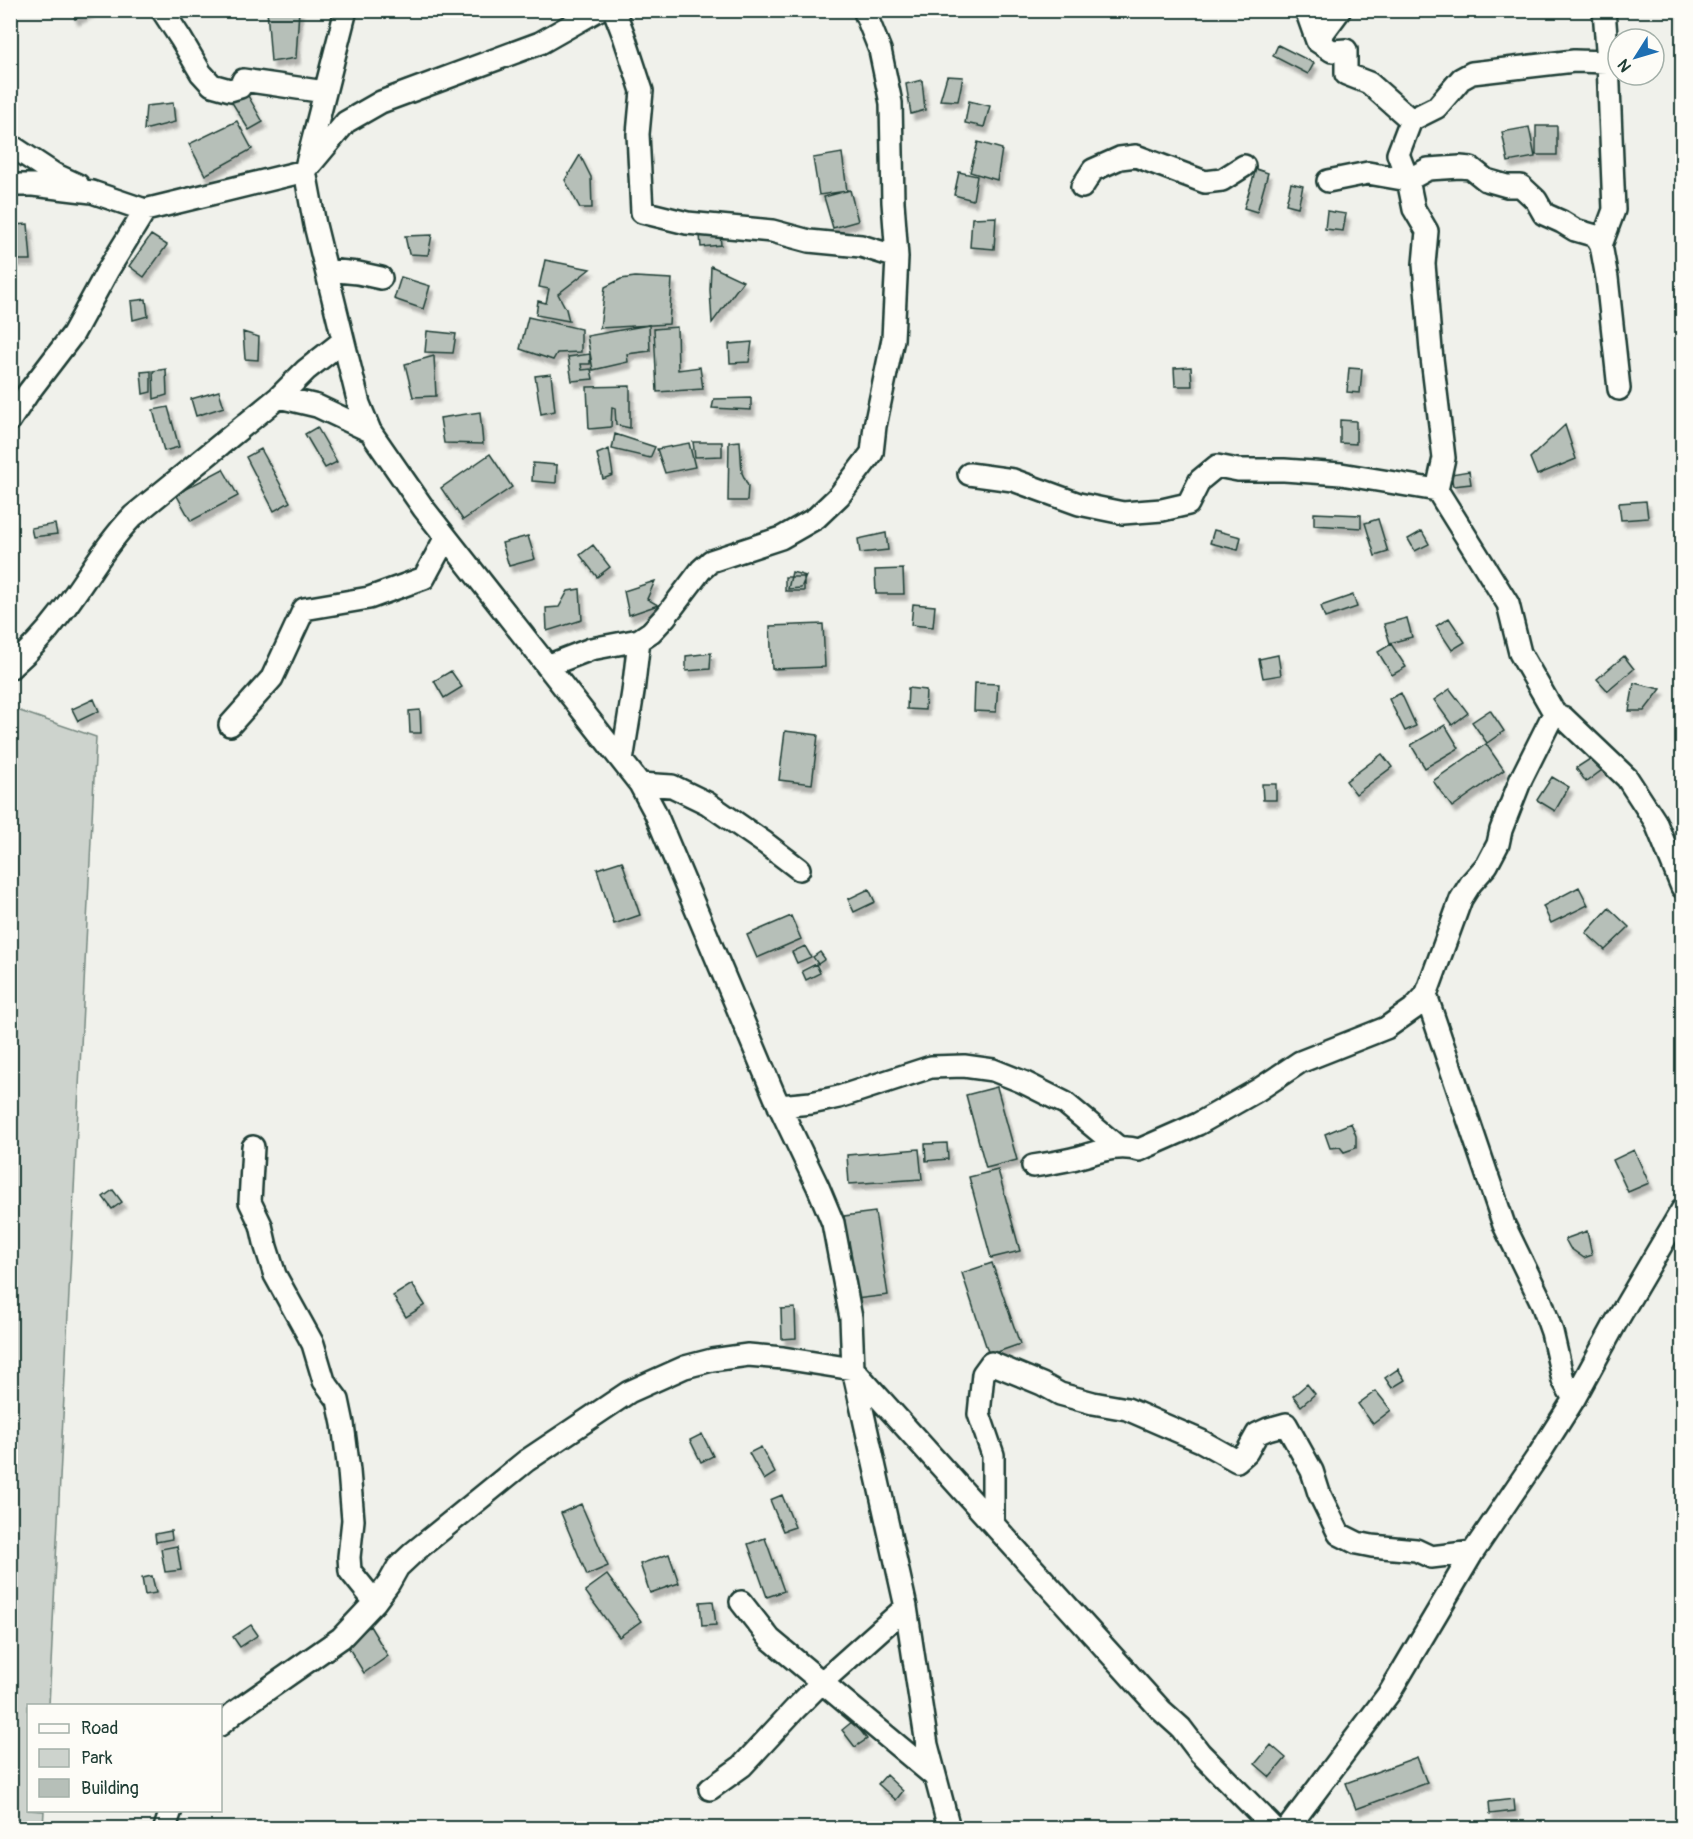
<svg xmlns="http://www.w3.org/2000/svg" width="1693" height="1839" font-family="Pangolin,sans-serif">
  <defs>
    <filter id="shadow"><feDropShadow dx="3.5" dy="6" stdDeviation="1.5" flood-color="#0004"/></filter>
  </defs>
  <rect width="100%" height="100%" fill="#f0f1eb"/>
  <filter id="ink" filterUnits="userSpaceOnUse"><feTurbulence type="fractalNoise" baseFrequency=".0167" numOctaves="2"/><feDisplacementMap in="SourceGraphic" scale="12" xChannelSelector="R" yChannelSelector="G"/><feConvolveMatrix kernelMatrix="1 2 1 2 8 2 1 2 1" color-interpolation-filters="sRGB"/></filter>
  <g filter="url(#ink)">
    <path fill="#cdd3cd" stroke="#768880" stroke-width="1.5" d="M11,708L96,737L49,1705L28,1706V1810L44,1811L43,1828H10Z"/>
    <path fill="#b6bfb8" stroke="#1f3d34" stroke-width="1.5" filter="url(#shadow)" d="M71,10H92L75,19Z
      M267,10H299L296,58L271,62Z
      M1278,45L1314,63L1308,74L1273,56Z
      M947,76L963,77L958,101L940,100Z
      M922,80L925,110L911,114L906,84Z
      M243,87L263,122L249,130L228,96Z
      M969,101L990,106L984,127L965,123Z
      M173,103L175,122L144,130L146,106Z
      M237,121L252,149L205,175L189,144Z
      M1536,126H1557V155H1536Z
      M1529,127L1535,157L1508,162L1502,132Z
      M978,142L1002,149L997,180L970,172Z
      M842,153L847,191L819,195L813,158Z
      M580,155L591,177L592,208H580L565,180Z
      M1256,169L1268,173L1257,212L1244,208Z
      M959,172L977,176L973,200L954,195Z
      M1291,183L1303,186L1298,207L1286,204Z
      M850,190L858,221L833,228L824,197Z
      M1327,211L1346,214L1343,231L1325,229Z
      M996,217L994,249L970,247L972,218Z
      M28,224L31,260H14L12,225Z
      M720,234L721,245L701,247L700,235Z
      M151,235L167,245L144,277L129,266Z
      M432,235L428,255L409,254L405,236Z
      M545,260L590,269L558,294L566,309L569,321L536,315L538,301L546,303L549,289L539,287Z
      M711,266L743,281L712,323L710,290Z
      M401,277L430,286L423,309L394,299Z
      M635,277L672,279L669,324L600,328L605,287L621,279Z
      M146,299L148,316L133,320L131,301Z
      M528,317L581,329V352L557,353L553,360L520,349Z
      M649,325L650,351L627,354L628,362L593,370L587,336Z
      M677,327L678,370L700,367L703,389L657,392L654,329Z
      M427,331L456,334L453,353L425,352Z
      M243,332L259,337L258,360L245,359Z
      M752,342L749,362L730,363L729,344Z
      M590,354V364H581L582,370L591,369L593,379L572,381L568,357Z
      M434,356L436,396L413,397L405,364Z
      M1191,367L1192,386H1175L1174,368Z
      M1349,368L1362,369L1360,393L1347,392Z
      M166,369L167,395L154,399L153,371Z
      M151,371V392L143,394L141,372Z
      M551,374L555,411L541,414L535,376Z
      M630,386V428L616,425L615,408L612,407L611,427L589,429L587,387Z
      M219,391L224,407L196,416L191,399Z
      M751,398V410L712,408L714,399Z
      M168,407L179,447L164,451L153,410Z
      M480,412L483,444L444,443L440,418Z
      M1340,420L1356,421V444L1340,443Z
      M1565,425L1576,459L1537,475L1530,458Z
      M317,427L337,462L325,468L305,434Z
      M615,434L655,447L650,458L612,449Z
      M740,441L742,473L748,486L747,501H728L729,442Z
      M693,442H722V456L695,457Z
      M689,443L695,467L665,473L657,449Z
      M261,449L290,502L274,511L246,457Z
      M609,449L613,475L603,479L597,454Z
      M490,454L512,487L463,520L441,488Z
      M533,463L557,465L556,483L532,481Z
      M223,469L238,496L191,521L176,494Z
      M1469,471L1471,484L1453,486L1451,474Z
      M1646,501L1648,518L1621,520L1619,503Z
      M1314,513L1361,515V528L1314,525Z
      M1378,519L1388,552L1375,556L1365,523Z
      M55,524L57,534L33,537L31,528Z
      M1214,530L1241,537L1238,550L1210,543Z
      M1422,531L1429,544L1415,551L1408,539Z
      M886,533L888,550L860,553L858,539Z
      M528,536L535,559L509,566L502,543Z
      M593,545L610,567L597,577L580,555Z
      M903,569L904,594H876L875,570Z
      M792,572L806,576L801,588L788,589Z
      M785,577H804V591H785Z
      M655,581L647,599L658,605L629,615L624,591Z
      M580,589L582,620L547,631L546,608L559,607L568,591Z
      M1353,595L1357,607L1325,618L1321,606Z
      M913,604L935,606L933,627L911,625Z
      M1407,618L1412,637L1390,643L1384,624Z
      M1449,618L1465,642L1452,650L1436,626Z
      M823,624L825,667L772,669L770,626Z
      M1391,644L1406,667L1392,675L1378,652Z
      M711,653L710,669L686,671V656Z
      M1278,655L1281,675L1263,678L1259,659Z
      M1624,656L1634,669L1608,691L1597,679Z
      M451,671L462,687L444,698L434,681Z
      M975,683L998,684L996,712L974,711Z
      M1634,683L1661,689L1644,711H1629Z
      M908,688L926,690L925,710L907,709Z
      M1450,689L1468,713L1452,725L1434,700Z
      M1401,693L1416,726L1405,731L1389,699Z
      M94,699L99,711L78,721L72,709Z
      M420,710L421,733H410L409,711Z
      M1490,710L1504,731L1487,743L1472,722Z
      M1445,725L1459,748L1425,768L1411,745Z
      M785,731L818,735L812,784L779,780Z
      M1486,744L1504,770L1452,807L1433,781Z
      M1382,754L1392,767L1356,794L1346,781Z
      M1593,757L1602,770L1586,782L1576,768Z
      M1552,777L1569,787L1555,811L1537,800Z
      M1262,784H1276V800H1263Z
      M622,861L640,915L614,924L597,869Z
      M1579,887L1588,905L1551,923L1543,906Z
      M869,889L875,902L854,912L848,899Z
      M1609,908L1629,927L1605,950L1586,933Z
      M791,916L801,939L757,958L747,935Z
      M805,946L811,957L797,963L792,952Z
      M820,952L825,959L818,964L813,957Z
      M816,964L820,973L806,980L802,971Z
      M997,1087L1017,1160L986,1168L966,1095Z
      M1351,1123L1356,1136V1148L1344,1152L1340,1147L1330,1148L1325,1134Z
      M947,1143L948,1159L926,1161L925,1144Z
      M919,1149L922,1179L849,1184L847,1155Z
      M1634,1150L1649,1183L1628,1192L1613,1160Z
      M998,1170L1020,1251L991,1258L969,1177Z
      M113,1190L122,1202L112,1209L103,1197Z
      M875,1212L888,1295L856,1299L844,1216Z
      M1587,1231L1592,1255L1584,1258L1570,1248L1565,1239Z
      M992,1263L1020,1344L989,1355L962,1273Z
      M412,1284L425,1305L406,1317L393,1296Z
      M795,1308L796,1338L782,1339L781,1309Z
      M1398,1369L1405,1380L1392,1388L1385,1378Z
      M1307,1384L1315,1394L1301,1406L1293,1396Z
      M1376,1391L1391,1410L1373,1424L1358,1404Z
      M702,1434L713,1456L701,1462L690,1440Z
      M761,1447L775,1473L764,1480L749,1453Z
      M782,1495L795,1527L783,1531L770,1500Z
      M581,1504L608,1566L587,1575L561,1513Z
      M171,1531L172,1539L156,1542L155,1534Z
      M765,1538L784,1591L767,1597L748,1544Z
      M177,1546L181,1570L165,1572L161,1549Z
      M669,1554L679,1583L650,1593L640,1564Z
      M607,1575L641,1621L619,1637L585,1591Z
      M152,1576L156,1593L145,1595L142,1578Z
      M713,1601L716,1625L702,1626L700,1602Z
      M251,1625L258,1635L240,1647L233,1637Z
      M370,1626L388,1656L364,1673L347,1645Z
      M853,1721L867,1739L855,1747L842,1730Z
      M1271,1745L1286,1758L1270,1777L1255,1764Z
      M1417,1757L1427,1783L1356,1809L1346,1783Z
      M886,1775L903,1791L896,1800L878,1784Z
      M1514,1799L1515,1811L1490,1814L1489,1802Z"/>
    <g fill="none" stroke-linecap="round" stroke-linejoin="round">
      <defs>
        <path id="minor" d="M162,10L181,39L201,73L212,85L230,90L240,87L243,80L325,92
          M346,10L305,171L315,225L359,404L370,431L424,509L640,784L655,812L775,1097L818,1187L833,1223L851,1318L853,1369L906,1607L927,1745L949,1828
          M614,10L624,36L642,91L638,134L642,212L687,223L772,231L809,241L861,246L897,257
          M1306,10L1317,41
          M1340,10L1317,41L1332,51L1346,50V74L1369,83L1411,120
          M1608,62L1574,61L1472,73L1461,79L1437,107L1411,120L1398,154L1408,180L1428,169L1460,167L1471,168L1486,180L1507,186H1521L1536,200L1544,214L1562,222L1575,230L1596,236L1601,245L1607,278L1619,389
          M10,145L54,174L78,185
          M1328,181L1368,173L1408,180L1414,209L1427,231L1424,264L1431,350L1444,458L1437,490L1508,604L1520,653L1556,716
          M10,185H33L92,192L145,210L305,171L346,122L381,102L540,43L598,10
          M1082,187L1093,170L1120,158L1136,156L1205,182L1222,180L1244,166
          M1601,245L1614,210L1608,62L1604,10
          M327,270L358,273L381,278
          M279,397L317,406L370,431
          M10,420L28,393L73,334L108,270L145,210
          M969,474L1013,480L1079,504L1123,513L1162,510L1188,504L1200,480L1217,466L1238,470H1284L1341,474L1437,490
          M547,666L591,649L639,640L651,632L666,616L701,570L711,561L781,538L816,518L839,496L872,453L875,426L893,339L897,257L893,202L891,103L880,50L864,10
          M10,668C28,652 44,636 58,617C84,584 104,546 133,516L279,397L306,370L343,341
          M230,725L272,678L304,609L369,598L424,578L446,537
          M622,761L633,692L639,640
          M640,784L672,786L707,803L765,843L799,869
          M1426,995L1504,1225L1541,1301L1552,1332L1563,1380L1574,1399
          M779,1106L811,1103L839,1097L931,1067L964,1066L993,1070L1023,1082L1065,1103L1118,1147
          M253,1147L250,1202L261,1225L266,1247L275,1275L313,1344L324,1381L338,1400L343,1424L349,1471L353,1520L349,1557L350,1571L375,1602
          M1033,1166C1046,1164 1059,1162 1072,1159C1094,1154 1115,1143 1139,1150L1198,1124L1258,1090L1300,1062L1386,1028L1413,1009L1426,995L1461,899L1471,883L1487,865L1498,844L1501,830L1521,779L1550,721L1556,716L1563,717L1627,778L1655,821L1682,887
          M993,1523V1455L979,1414L983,1374L991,1363L1042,1384L1060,1394L1093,1403L1127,1409L1201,1441L1237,1461L1247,1452L1257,1434L1268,1429L1286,1424L1312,1471L1319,1493L1339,1534L1357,1543L1372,1546L1416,1550L1431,1557L1473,1552
          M741,1602L770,1639L933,1775
          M220,1725L235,1712L341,1638L375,1602L389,1583L398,1567L414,1552L526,1461L629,1392L685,1367L712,1360L748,1355L783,1358L853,1369L1161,1710L1181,1728L1200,1753L1274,1828
          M710,1789L742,1766L795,1709L822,1682L906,1607
          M165,1828L171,1810
          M1288,1828L1390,1692L1473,1552L1538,1456L1574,1399L1615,1324L1682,1210"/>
      </defs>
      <use href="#minor" stroke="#1f3d34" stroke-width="26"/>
      <use href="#minor" stroke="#fdfcf7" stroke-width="21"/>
    </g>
  </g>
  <rect width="1693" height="1839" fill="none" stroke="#fdfcf7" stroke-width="36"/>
  <rect x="18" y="18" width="1657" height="1803" fill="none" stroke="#1f3d34" stroke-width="2" filter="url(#ink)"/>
  <rect x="27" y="1704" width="195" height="108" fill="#fdfcf7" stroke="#a4b0a9" stroke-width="1.5"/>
  <rect x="39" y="1724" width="30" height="9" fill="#fdfcf7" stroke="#a4b0a9" stroke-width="1.5"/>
  <text x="81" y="1734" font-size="18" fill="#1f3d34">Road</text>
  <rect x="39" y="1749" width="30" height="18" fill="#cdd3cd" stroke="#a4b0a9" stroke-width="1.5"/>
  <text x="81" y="1764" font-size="18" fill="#1f3d34">Park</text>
  <rect x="39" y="1779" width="30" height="18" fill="#b6bfb8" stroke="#a4b0a9" stroke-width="1.5"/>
  <text x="81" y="1794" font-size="18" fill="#1f3d34">Building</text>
  <g transform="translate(1636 57) rotate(233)"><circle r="28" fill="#fdfcf7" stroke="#a4b0a9" stroke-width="1.5"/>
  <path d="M0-4.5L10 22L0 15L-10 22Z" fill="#1f6fb2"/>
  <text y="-9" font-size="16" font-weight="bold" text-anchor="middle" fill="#1f3d34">N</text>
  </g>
</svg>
